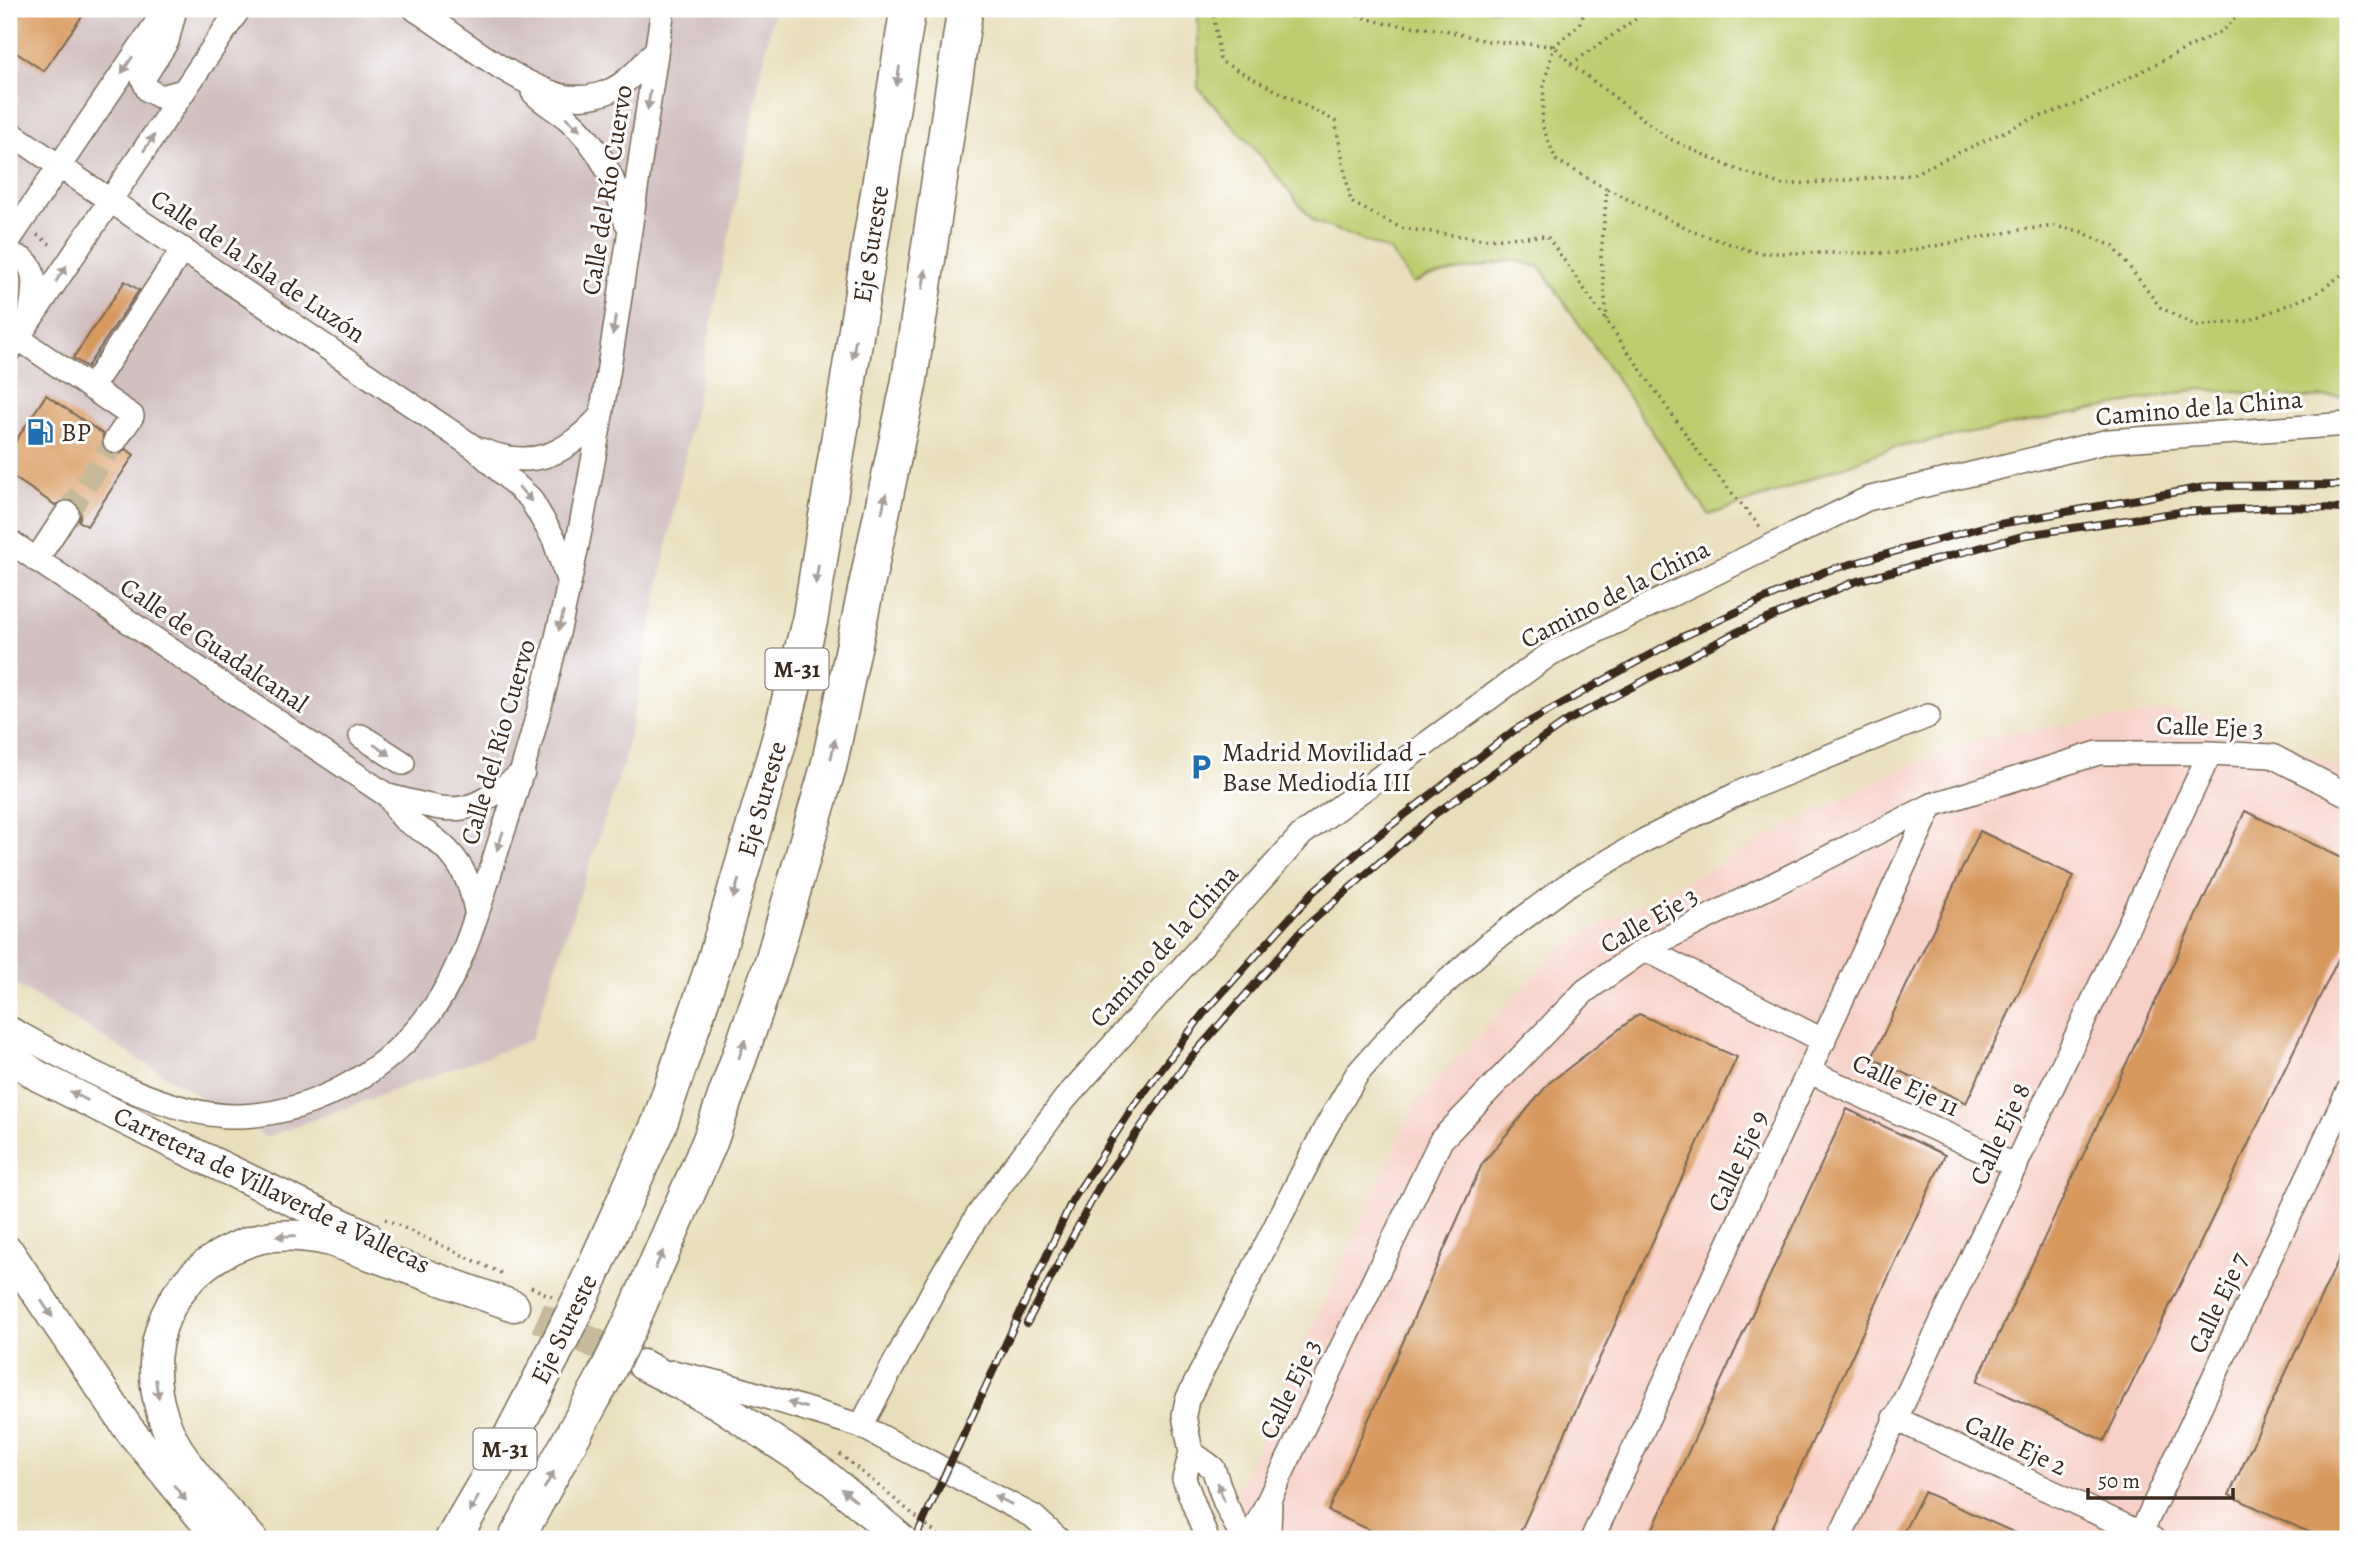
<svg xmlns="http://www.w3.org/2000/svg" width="2357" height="1548" font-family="Alegreya,serif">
  <rect width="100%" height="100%" fill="#fff"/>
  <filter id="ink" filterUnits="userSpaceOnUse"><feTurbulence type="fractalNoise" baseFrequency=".0143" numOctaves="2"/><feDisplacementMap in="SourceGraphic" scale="14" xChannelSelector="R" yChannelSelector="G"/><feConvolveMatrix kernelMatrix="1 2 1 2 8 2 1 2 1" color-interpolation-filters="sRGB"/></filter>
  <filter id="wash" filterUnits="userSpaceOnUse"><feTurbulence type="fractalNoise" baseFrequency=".00686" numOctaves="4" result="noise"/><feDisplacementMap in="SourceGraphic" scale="28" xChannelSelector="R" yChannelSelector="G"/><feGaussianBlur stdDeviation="1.57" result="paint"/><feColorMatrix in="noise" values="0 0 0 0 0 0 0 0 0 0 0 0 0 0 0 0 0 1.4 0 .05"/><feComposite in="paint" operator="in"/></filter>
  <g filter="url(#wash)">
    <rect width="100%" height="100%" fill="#e9deba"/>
    <path fill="#f7d1c8" d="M2168,711L2236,721L2348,772V1539H1224L1220,1530L1415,1104L1560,947L1892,772L1999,734Z"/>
    <path fill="#d2bfc0" d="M9,9H774L624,762L531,1040L266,1137L9,980Z"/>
    <path fill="#bdcc6e" stroke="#7c7b46" stroke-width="2" d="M1198,9H2348V396L2308,398L2199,389L1888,449L1775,493L1709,515L1540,267L1513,260L1427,277L1413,284L1390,251L1313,221L1253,147L1198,88Z"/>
    <g id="blocks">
      <path fill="#d7995d" d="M9,9H87L44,71L9,48Z
        M125,281L139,290L87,367L73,358Z
        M46,395L103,434L102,446L108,453L120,454L126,449L134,455L87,526L79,521L81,513L75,502L67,499L55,505L9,474V451Z
        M2245,811L2348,861V939L2104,1441L1977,1381Z
        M1980,831L2074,876L1966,1103L1872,1058Z
        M1639,1014L1737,1057L1517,1539H1390L1328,1511L1482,1164L1549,1083Z
        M1847,1109L1945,1155L1767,1539H1648Z
        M2348,1239V1539H2323L2229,1495Z
        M1924,1492L2029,1539H1900Z"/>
    </g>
  </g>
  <g filter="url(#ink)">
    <use href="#blocks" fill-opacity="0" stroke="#786955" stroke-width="2"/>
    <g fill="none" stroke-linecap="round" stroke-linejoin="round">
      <path stroke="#c6ba9b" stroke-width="23" stroke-dasharray="23 11" stroke-linecap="butt" d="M67,513L115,441"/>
      <path stroke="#c6ba9b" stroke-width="30" stroke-dasharray="30 15" stroke-linecap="butt" d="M538,1317L636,1362"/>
      <defs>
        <path id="minor" d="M175,9L167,41L143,79L148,90L161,97L183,91
          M415,9C458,37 511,81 559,95C574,99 592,98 607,92C627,84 642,66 656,50
          M533,92C543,103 556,109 568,119C599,146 617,182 626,222
          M9,132L475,448L530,498L554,539L569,583
          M9,240L166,9
          M9,256C42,257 34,293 30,316
          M18,338L132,416L115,441
          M9,351L239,9
          M91,388L183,249
          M481,450C532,470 564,456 600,417
          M9,541L388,796C458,813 464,820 523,772
          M36,560L67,513
          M361,736L403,763
          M388,796C393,803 398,813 404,819C411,825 420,829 428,834C457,854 470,877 476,911
          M1645,949L1824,1041
          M9,1028C71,1062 169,1119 241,1116C316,1113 390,1070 433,1009C466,963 482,895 500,841C590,572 619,288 663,9
          M1810,1072L2016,1166
          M673,1372L724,1384L861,1426L1034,1517L1058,1539
          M1894,1418L2153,1539
          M861,1426L938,1282L978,1215L1065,1099L1302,834L1550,654L1867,499L2109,441L2348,424
          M1191,1452L1213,1468L1225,1503L1243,1539
          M1270,1504L1269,1530L1272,1539
          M1207,1539L1184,1479L1191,1452L1184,1415L1187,1400L1325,1129L1357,1074L1409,1015L1489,944L1566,886L1645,840L1743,791L1928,716
          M1250,1539L1441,1140L1585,991L1645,949L1932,805L2098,753H2210L2272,756L2348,795
          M1592,1539L1932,805
          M1839,1539L2210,753
          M2138,1539L2348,1091"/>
        <path id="major" d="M9,1056L38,1076L170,1142L367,1236
          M9,1252L128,1428L219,1539
          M643,1365L718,1404L824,1474L901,1539
          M252,1539C219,1502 177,1463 162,1414C137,1334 180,1258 262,1238C285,1233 308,1236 331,1241L514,1306"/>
        <path id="highway" d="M580,1300L660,1122L717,954L781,734L810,619L908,9
          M631,1323L710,1141L773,960L829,765L909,383L965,9
          M453,1539L499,1460L552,1357
          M516,1539L603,1380"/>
      </defs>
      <use href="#minor" stroke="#786955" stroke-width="26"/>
      <use href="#major" stroke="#786955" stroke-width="33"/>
      <use href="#highway" stroke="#786955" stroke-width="38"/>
      <path stroke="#786955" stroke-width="3.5" stroke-dasharray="2 5" stroke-linecap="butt" d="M1213,9L1220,61L1335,121L1351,202L1401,228L1483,239L1547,236L1699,453L1762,529
        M1323,9L1338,10L1383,23L1445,30L1486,41L1554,46L1571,64L1668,138L1730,167L1783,185L1911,175L2027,121L2077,104L2223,30L2244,9
        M1586,9L1579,25L1554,46L1544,84L1542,125L1556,160L1607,189L1601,256L1607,320
        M1571,64L1650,9
        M1607,189L1697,233L1758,253H1897L2020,230L2054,226L2080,231L2114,247L2160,307L2196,326L2248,321L2317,293L2348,270
        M37,235L50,244
        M385,1219L505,1275
        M531,1287L553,1297
        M840,1454L943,1539"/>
      <use href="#minor" stroke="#fff" stroke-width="23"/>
      <use href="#major" stroke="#fff" stroke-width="30"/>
      <use href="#highway" stroke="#fff" stroke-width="35"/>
      <defs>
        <path id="rail" d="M1027,1323L1101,1183L1188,1061L1303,929L1435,814L1567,721L1737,632L1854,582L2026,535L2180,512L2284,507L2348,509
          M915,1539L1072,1201L1133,1107L1203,1014L1314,891L1372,840L1516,729L1680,638L1826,571L1983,527L2210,486L2348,485"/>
      </defs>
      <use href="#rail" stroke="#3b2a1e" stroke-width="8"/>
      <use href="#rail" stroke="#fff" stroke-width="5" stroke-dasharray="16" stroke-linecap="butt"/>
      <defs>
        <path id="highway-bridge" d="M552,1357L580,1300
          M603,1380L631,1323"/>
      </defs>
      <use href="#highway-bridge" stroke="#786955" stroke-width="38" stroke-linecap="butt"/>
      <use href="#highway-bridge" stroke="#fff" stroke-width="35"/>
    </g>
    <defs><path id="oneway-solid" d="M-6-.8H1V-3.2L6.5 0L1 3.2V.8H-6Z" transform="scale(1.75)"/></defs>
    <g fill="#a79f9a">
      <use href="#oneway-solid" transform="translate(127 65) rotate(124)"/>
      <use href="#oneway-solid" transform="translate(898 76) rotate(99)"/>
      <use href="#oneway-solid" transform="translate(649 100) rotate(98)"/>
      <use href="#oneway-solid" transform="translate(573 124) rotate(43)"/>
      <use href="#oneway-solid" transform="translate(149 143) rotate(-56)"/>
      <use href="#oneway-solid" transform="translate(61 274) rotate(-56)"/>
      <use href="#oneway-solid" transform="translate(924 279) rotate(-82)"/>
      <use href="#oneway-solid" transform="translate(614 325) rotate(99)"/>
      <use href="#oneway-solid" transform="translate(854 349) rotate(99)"/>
      <use href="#oneway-solid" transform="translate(525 494) rotate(49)"/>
      <use href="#oneway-solid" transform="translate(884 503) rotate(-78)"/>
      <use href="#oneway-solid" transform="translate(817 574) rotate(99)"/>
      <use href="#oneway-solid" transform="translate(561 621) rotate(104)"/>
      <use href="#oneway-solid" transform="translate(833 749) rotate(-78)"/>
      <use href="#oneway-solid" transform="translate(382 750) rotate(32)"/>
      <use href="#oneway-solid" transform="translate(500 841) rotate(108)"/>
      <use href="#oneway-solid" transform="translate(736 889) rotate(106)"/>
      <use href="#oneway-solid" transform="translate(742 1049) rotate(-71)"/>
      <use href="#oneway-solid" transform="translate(79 1096) rotate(-153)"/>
      <use href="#oneway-solid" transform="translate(286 1236) rotate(178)"/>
      <use href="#oneway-solid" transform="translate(659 1260) rotate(-66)"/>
      <use href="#oneway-solid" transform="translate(47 1309) rotate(56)"/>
      <use href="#oneway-solid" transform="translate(157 1389) rotate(82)"/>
      <use href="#oneway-solid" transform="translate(797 1405) rotate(-164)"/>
      <use href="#oneway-solid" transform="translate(549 1480) rotate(-61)"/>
      <use href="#oneway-solid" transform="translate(1221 1492) rotate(-110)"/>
      <use href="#oneway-solid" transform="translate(180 1493) rotate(52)"/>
      <use href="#oneway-solid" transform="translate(849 1495) rotate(-140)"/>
      <use href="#oneway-solid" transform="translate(1003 1500) rotate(-153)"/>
      <use href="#oneway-solid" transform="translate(474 1504) rotate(120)"/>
    </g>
  </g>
  <defs>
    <symbol id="fuel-bare" viewBox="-9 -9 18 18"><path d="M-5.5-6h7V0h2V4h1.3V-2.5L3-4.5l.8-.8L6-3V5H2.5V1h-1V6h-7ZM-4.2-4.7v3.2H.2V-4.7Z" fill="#1f6fb2" stroke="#fff" stroke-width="2.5" paint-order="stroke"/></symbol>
    <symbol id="parking-bare" viewBox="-9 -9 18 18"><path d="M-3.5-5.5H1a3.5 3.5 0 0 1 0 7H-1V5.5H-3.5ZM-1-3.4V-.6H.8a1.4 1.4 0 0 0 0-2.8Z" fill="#1f6fb2" stroke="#fff" stroke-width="2.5" paint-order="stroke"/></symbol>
  </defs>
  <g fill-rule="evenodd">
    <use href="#fuel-bare" x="21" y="413" width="38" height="38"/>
    <use href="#parking-bare" x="1182" y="748" width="38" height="38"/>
  </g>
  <g text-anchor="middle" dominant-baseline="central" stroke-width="6" stroke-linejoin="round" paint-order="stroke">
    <g fill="#fff" stroke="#766a62" stroke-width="2">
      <rect x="765.5" y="648.5" width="63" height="41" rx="5"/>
      <rect x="473.5" y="1428.5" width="63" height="41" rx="5"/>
    </g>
    <g font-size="24" font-weight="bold" fill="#3b2a1e">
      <text x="797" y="669">M-31</text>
      <text x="505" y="1449">M-31</text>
    </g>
    <g font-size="26" fill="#3b2a1e" stroke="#fff">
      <text transform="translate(607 190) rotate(-81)">Calle del Río Cuervo</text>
      <text transform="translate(871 244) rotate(-81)">Eje Sureste</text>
      <text transform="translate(258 266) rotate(34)">Calle de la Isla de Luzón</text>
      <text transform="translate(2199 408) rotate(-5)">Camino de la China</text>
      <text transform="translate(1615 594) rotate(-27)">Camino de la China</text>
      <text transform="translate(214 645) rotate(34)">Calle de Guadalcanal</text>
      <text transform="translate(2210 727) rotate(2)">Calle Eje 3</text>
      <text transform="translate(498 742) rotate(-74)">Calle del Río Cuervo</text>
      <text transform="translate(762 799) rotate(-74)">Eje Sureste</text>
      <text transform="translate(1649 920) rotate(-30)">Calle Eje 3</text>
      <text transform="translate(1164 946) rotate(-48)">Camino de la China</text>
      <text transform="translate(1906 1085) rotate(25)">Calle Eje 11</text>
      <text transform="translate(2000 1134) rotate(-65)">Calle Eje 8</text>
      <text transform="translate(1738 1161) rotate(-65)">Calle Eje 9</text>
      <text transform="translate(272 1190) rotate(26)">Carretera de Villaverde a Vallecas</text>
      <text transform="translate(2218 1303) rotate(-65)">Calle Eje 7</text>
      <text transform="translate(564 1329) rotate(-64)">Eje Sureste</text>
      <text transform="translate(1290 1389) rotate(-64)">Calle Eje 3</text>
      <text transform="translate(2016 1445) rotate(25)">Calle Eje 2</text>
    </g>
    <g font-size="26" fill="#3b2a1e" stroke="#fff" text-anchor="start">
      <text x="61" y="432">BP</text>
      <text x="1222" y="752">Madrid Movilidad -<tspan x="1222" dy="30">Base Mediodía III</tspan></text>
    </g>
  </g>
  <rect width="2357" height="1548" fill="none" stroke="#fff" stroke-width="35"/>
  <path d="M2088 1488v10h145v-10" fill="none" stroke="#3b2a1e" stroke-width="3.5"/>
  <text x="2098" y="1488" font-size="21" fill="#3b2a1e" stroke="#ffffff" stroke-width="5" paint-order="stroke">50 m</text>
</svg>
